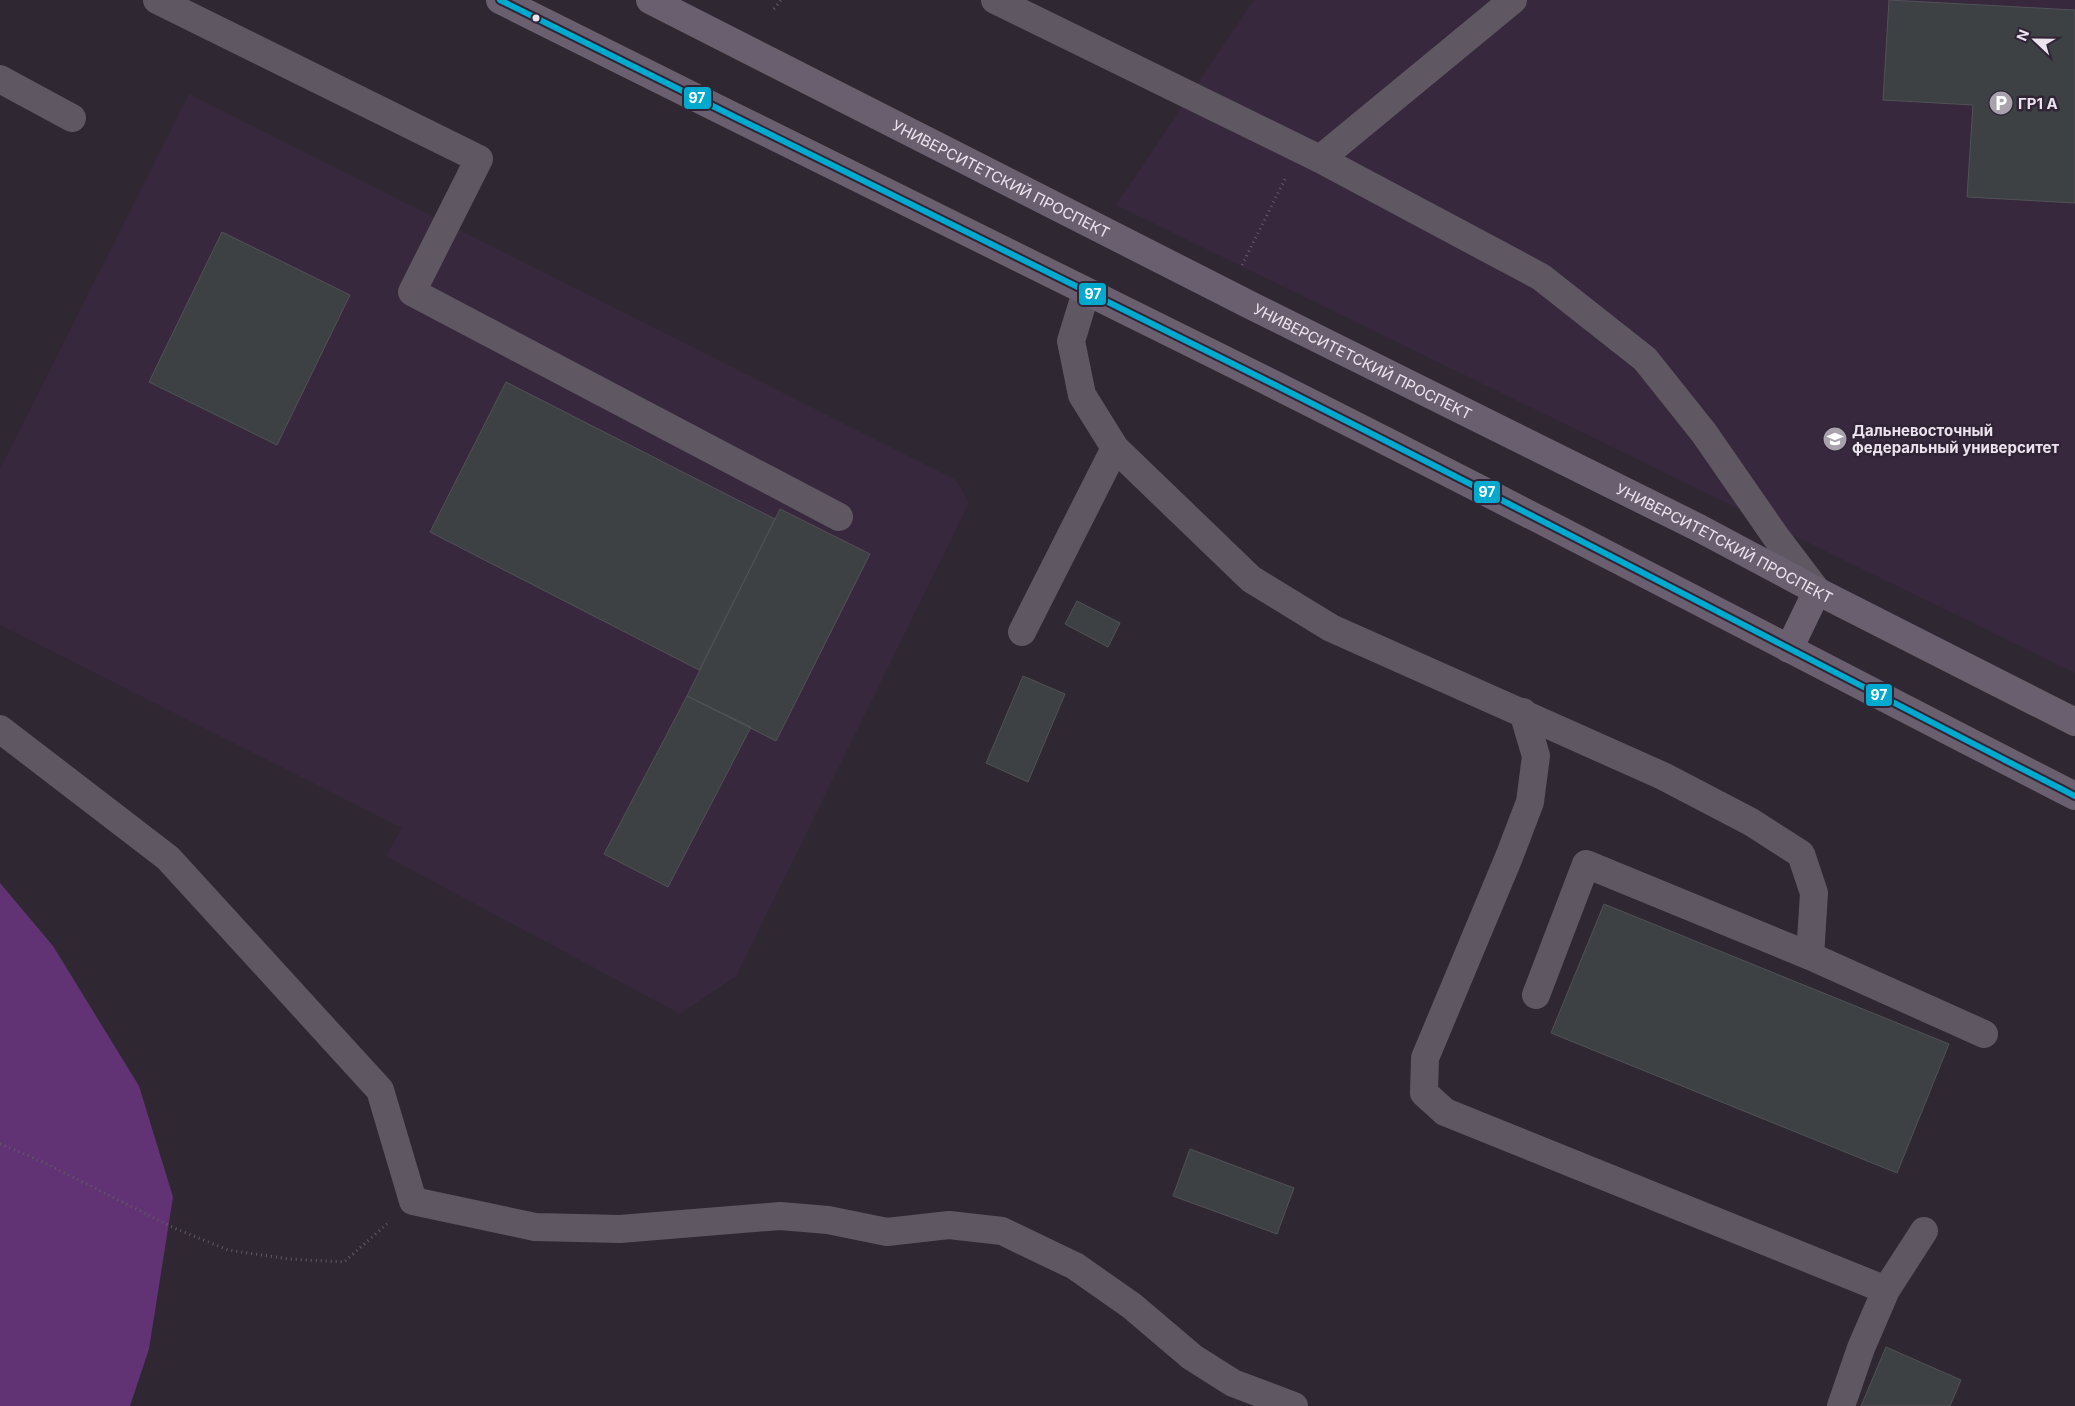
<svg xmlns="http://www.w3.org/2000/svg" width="2075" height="1406" font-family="Inter,sans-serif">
  <rect width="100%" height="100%" fill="#2f2832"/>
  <path fill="#37283d" d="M1254,0H2075V673L1116,205Z
    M189,94L956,480L969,503L736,976L680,1014L386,856L402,828L0,625V469Z"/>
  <path fill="#623374" d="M0,883L53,946L139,1086L173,1197L149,1349L130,1406H0Z"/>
  <path fill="#3e4144" stroke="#515256" d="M1889,0L2075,10V203L1967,197L1973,105L1883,100Z
    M222,232L350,295L277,445L149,382Z
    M506,382L775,519L699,670L430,532Z
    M780,509L870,554L776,741L687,696Z
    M1077,601L1120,623L1108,647L1065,624Z
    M1023,676L1065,694L1028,782L986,763Z
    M687,696L751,727L668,887L604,854Z
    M1604,904L1949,1044L1897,1173L1551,1033Z
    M1190,1149L1294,1188L1277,1234L1173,1196Z
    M1886,1347L1961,1380L1950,1406H1861Z"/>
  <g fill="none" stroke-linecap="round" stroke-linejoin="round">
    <path stroke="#625b65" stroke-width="3" stroke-dasharray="1 4" stroke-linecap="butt" d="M774,9L781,0
      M1242,265L1285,179
      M0,1144L41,1161L174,1228L228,1250L289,1259L344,1262L388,1223"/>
    <path stroke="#5f5863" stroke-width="28" d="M157,0L479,159L412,292L839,517
      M995,0L1320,159L1541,277L1645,359L1704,433L1776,537L1817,591
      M0,79L72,118
      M1320,159L1513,0
      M1086,292L1071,341L1082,395L1115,448L1251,579L1331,628L1663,776L1751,822L1801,854L1814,893L1810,956
      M1022,632L1115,448
      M1523,712L1536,756L1530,802L1509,857L1425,1058L1424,1093L1445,1112L1886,1290L1861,1348L1841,1406
      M0,729L168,858L380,1090L413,1201L535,1227L620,1229L780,1216L828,1220L887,1232L949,1225L1002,1231L1075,1266L1132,1306L1192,1357L1233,1383L1294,1406
      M1536,995L1586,864L1810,956L1984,1034
      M1886,1290L1924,1231"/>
    <g stroke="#6a5f6e" stroke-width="28">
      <path d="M500,0C738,119 977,237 1215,355C1503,498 1788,649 2075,796"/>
      <path id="s1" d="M650,0L1254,307L1699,528L1817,591L2075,722"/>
      <path d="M1789,649L1817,591"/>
    </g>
    <defs>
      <path id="bus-1" d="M500,0C738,119 977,237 1215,355C1503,498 1788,649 2075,796"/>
    </defs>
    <use href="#bus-1" stroke="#302436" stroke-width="10"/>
    <use href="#bus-1" stroke="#00a9ce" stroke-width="6"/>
  </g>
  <defs>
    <symbol id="parking-disc" viewBox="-11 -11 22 22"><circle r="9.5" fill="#a9a2ac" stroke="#302436"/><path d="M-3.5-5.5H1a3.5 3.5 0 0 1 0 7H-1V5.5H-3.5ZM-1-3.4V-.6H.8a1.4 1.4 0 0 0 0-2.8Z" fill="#fff"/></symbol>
    <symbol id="university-disc" viewBox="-11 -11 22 22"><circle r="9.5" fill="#a9a2ac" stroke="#302436"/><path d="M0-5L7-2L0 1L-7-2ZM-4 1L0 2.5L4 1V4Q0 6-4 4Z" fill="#fff"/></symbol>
  </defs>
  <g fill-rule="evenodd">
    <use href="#parking-disc" x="1987" y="89" width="28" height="28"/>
    <use href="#university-disc" x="1821" y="425" width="28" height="28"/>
  </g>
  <circle fill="#ebe3ee" stroke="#302436" stroke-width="2" cx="536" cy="18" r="4.5"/>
  <g text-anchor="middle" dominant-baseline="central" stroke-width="5" stroke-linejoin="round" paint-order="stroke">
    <g font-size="15" font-weight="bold" fill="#ebe3ee" stroke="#302436" text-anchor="start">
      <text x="2018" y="103">ГР1 А</text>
      <text x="1852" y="430">Дальневосточный<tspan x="1852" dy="17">федеральный университет</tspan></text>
    </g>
    <g font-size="15" fill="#ebe3ee" stroke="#302436">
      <text stroke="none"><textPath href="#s1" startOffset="394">УНИВЕРСИТЕТСКИЙ ПРОСПЕКТ</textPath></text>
      <text stroke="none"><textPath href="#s1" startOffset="799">УНИВЕРСИТЕТСКИЙ ПРОСПЕКТ</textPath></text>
      <text stroke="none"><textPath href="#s1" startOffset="1204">УНИВЕРСИТЕТСКИЙ ПРОСПЕКТ</textPath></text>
    </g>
  </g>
  <g stroke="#302436" stroke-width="2">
    <rect x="683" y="86" width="29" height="24" rx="5" fill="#00a9ce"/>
    <rect x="1078" y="282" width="29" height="24" rx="5" fill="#00a9ce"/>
    <rect x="1473" y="480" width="28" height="24" rx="5" fill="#00a9ce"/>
    <rect x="1865" y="683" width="28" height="24" rx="5" fill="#00a9ce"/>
  </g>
  <g font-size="14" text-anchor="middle" font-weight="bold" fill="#fff">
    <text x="697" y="103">97</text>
    <text x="1093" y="299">97</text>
    <text x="1487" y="497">97</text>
    <text x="1879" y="700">97</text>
  </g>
  <g transform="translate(2035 40) rotate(292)" stroke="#302436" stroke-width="4" paint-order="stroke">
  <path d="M0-4L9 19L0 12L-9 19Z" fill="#ebe3ee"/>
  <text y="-8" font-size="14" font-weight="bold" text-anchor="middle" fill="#ebe3ee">N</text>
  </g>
</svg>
